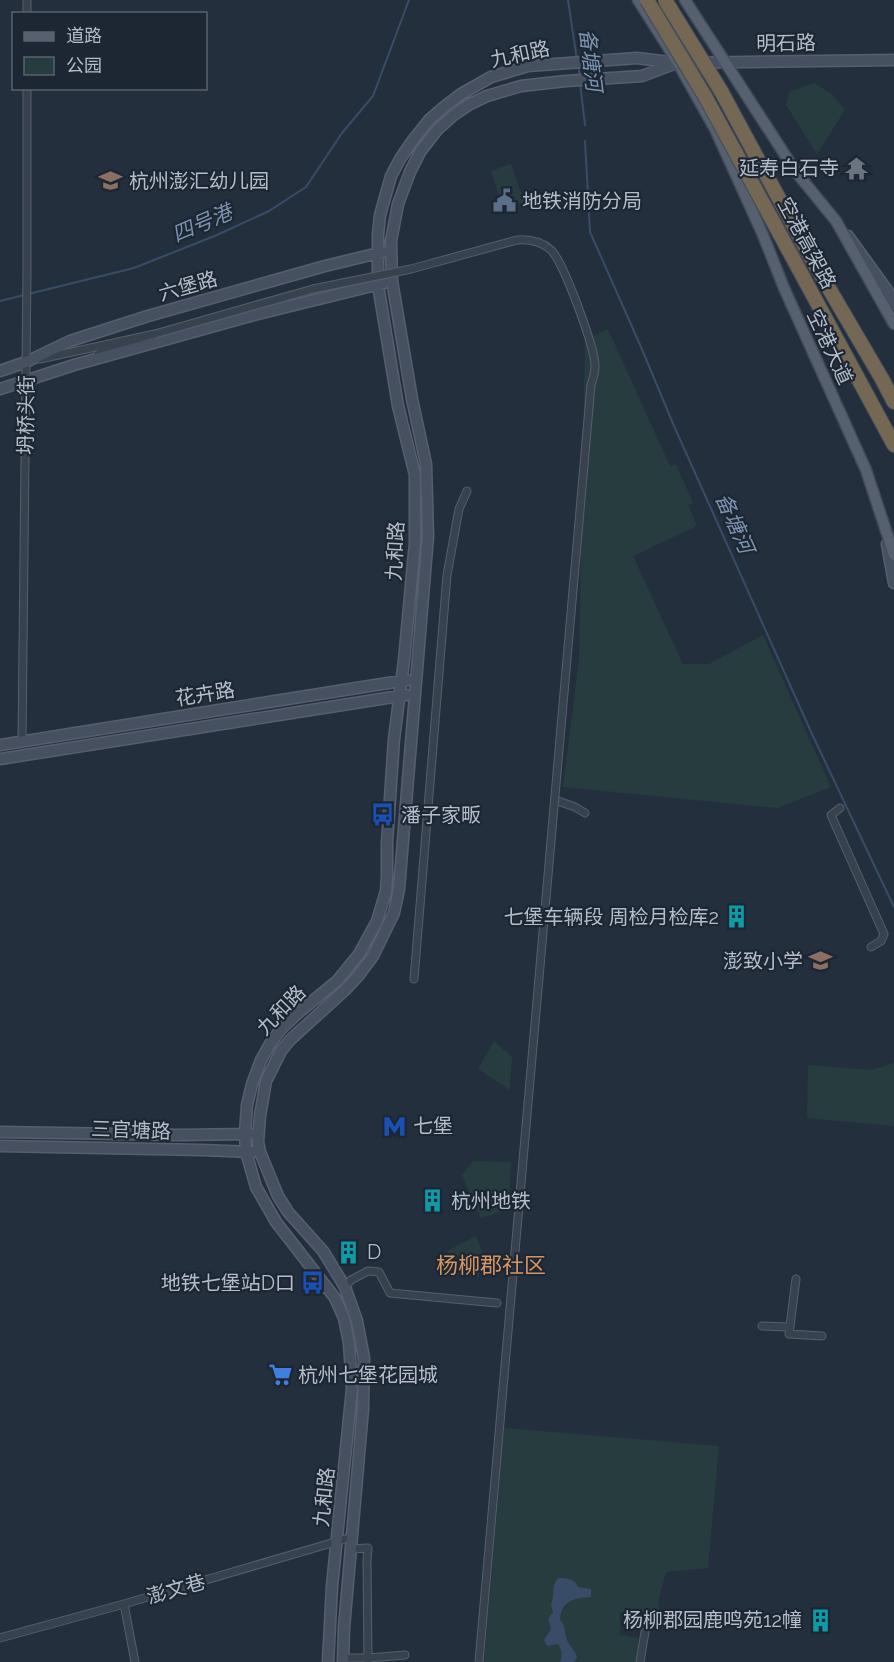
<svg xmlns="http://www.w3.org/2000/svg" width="894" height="1662" font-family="Raleway,'Noto Sans SC',sans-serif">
  <rect width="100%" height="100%" fill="#242f3e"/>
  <path fill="#263c3f" d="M814,83L832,94L845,110L817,154L786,105L789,92Z
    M511,164L524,202L503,209L491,171Z
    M608,329L670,466L676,464L693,503L688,505L697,526L633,556L683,664H709L763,635L831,787L777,808L563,787L579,660L585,341Z
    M494,1041L512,1057L510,1090L478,1069Z
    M894,1063V1126L807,1118L808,1065L872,1070Z
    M473,1161L511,1162L508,1210L481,1218L462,1175Z
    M476,1236L482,1251L479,1277L447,1273L451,1260L447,1251Z
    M504,1428L719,1446L708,1568L666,1572L658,1603L661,1616L620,1613V1635L639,1638L636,1662H484Z"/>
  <path fill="#394c67" d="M558,1578C567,1578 574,1578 578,1587L591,1589V1597C575,1598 561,1600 560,1620C567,1627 564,1636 569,1644C572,1649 575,1651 577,1657L574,1662H560C563,1654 562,1651 558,1644L547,1646L544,1640L551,1629L548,1619L553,1612L551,1605C555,1596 551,1586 558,1578Z"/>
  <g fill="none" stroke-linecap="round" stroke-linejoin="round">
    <path stroke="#394c67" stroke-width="2" d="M568,0L577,60
      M578,65L580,77
      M580,83L585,125
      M585,141L590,232L641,347L674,426L812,734L894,907
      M0,301L134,268L217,235L269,211L306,187L342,133L373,96L409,0"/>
    <defs>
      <path id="street" d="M27,14V0
        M40,359L155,334L98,354
        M22,742L27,271V88
        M555,800L575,807L585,813
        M840,808L831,815L884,934L881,941L871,947
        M414,979L447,575L459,509L467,491
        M796,1279L789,1334L822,1336
        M345,1287L351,1280L368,1271L379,1272L390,1293L497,1303
        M762,1326L790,1327
        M351,1549L368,1548L367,1560L368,1662
        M124,1604L135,1662
        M0,1638L124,1604L352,1537
        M343,1658H368L405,1655
        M640,1662L645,1632"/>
      <path id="secondary" d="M848,236L887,290L894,303
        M0,371L26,362L70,341L148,316L325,266L383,252
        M0,389L74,365L254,315L384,283
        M887,544L894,583
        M0,745L407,680
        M0,759L406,695
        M0,1132L180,1135L250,1134
        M0,1146L202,1150L252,1152
        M328,1662L332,1586L352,1389L349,1343L344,1318L335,1298L276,1222L256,1187L246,1152L245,1134L247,1105L252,1084L261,1060L270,1044L281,1029L298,1013L337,981L359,954L377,921L386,891L387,876V843L394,739L404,660L415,543V475L398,406L378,285V235L380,215L391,176L400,159L413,140L429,120L444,107L461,94L491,77L528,66L637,58L678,63L894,60
        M343,1662L344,1628L363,1409L364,1358L357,1321L345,1287L323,1251L288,1212L278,1196L260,1152L258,1142L260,1116L266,1081L281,1051L290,1040L345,990L358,976L373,956L394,913L399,889L428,536L426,464L412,399L392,281L391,241L398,204L410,172L420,152L437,130L455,114L470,104L487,96L521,86L566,81L642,76L674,64"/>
      <path id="primary" d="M638,0L678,63L715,129L763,235L784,288L866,470L894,555
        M685,0L796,172L836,221L894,324"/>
      <path id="highway" d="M810,256L882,379L894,402
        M795,262L894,445"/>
    </defs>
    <use href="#street" stroke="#565f6c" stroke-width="9"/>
    <use href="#secondary" stroke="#565f6c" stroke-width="13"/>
    <use href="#primary" stroke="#414a57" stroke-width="13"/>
    <use href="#highway" stroke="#434c59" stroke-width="16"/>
    <use href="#street" stroke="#38414e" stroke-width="7"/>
    <use href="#secondary" stroke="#465061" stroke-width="10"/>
    <use href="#primary" stroke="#56606e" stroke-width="10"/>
    <use href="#highway" stroke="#746855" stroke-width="14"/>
    <defs>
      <path id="street-bridge" d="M155,334L313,289L411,269L517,240C530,239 541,241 551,250C564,263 595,348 595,366C595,372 593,379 591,385L479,1662"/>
      <path id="highway-bridge" d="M647,0L706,98L795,262
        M665,0L721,91L810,256"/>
    </defs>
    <use href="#street-bridge" stroke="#565f6c" stroke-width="9" stroke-linecap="butt"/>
    <use href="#highway-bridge" stroke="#434c59" stroke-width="16" stroke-linecap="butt"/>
    <use href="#street-bridge" stroke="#38414e" stroke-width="7"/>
    <use href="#highway-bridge" stroke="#746855" stroke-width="14"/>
  </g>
  <defs>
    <symbol id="temple-bare" viewBox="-9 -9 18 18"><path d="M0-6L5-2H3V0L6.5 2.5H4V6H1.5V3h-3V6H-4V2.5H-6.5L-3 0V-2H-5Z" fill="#6b7280" stroke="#1d2633" stroke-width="2.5" paint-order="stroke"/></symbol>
    <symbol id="school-bare" viewBox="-9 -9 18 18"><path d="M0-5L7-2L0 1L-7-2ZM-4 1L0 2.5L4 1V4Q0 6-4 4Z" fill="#8d6e63" stroke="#1d2633" stroke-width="2.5" paint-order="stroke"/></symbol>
    <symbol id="civic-bare" viewBox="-9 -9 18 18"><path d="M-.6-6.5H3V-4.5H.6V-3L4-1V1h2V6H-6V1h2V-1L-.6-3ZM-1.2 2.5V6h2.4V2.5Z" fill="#5c6f8a" stroke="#1d2633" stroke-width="2.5" paint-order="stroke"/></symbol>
    <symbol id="bus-bare" viewBox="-9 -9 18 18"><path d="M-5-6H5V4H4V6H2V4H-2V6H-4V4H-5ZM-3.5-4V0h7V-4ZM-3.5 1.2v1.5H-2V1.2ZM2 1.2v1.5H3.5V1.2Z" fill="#1a4fb4" stroke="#1d2633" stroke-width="2.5" paint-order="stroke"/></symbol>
    <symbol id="building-bare" viewBox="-9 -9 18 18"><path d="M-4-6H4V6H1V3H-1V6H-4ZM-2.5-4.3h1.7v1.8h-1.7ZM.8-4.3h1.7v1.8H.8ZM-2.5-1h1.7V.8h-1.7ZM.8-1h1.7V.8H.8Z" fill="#0f9aa8" stroke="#1d2633" stroke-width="2.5" paint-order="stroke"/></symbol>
    <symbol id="metro-bare" viewBox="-9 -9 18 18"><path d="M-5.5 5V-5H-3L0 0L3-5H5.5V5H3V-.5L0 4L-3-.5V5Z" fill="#1a4fb4" stroke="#1d2633" stroke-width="2.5" paint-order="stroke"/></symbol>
    <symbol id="supermarket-bare" viewBox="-9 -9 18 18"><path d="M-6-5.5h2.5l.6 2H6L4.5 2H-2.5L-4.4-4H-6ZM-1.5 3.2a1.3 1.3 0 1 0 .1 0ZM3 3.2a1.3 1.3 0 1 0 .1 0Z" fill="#3f7fe0" stroke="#1d2633" stroke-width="2.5" paint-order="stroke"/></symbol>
  </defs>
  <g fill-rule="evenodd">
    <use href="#temple-bare" x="840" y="152" width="33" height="33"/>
    <use href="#school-bare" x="94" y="164" width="33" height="33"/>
    <use href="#civic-bare" x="488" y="184" width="33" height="33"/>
    <use href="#bus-bare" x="366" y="798" width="33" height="33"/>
    <use href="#building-bare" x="720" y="900" width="33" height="33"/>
    <use href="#school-bare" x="804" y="944" width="33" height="33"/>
    <use href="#metro-bare" x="378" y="1110" width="33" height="33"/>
    <use href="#building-bare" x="416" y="1184" width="33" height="33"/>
    <use href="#building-bare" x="332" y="1236" width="33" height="33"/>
    <use href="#bus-bare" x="296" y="1266" width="33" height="33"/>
    <use href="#supermarket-bare" x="264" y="1358" width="33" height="33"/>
    <use href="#building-bare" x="804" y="1604" width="33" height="33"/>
  </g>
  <g text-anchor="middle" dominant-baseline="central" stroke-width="4.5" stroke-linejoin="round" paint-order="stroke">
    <g font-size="20" fill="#b4bcc9" stroke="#1d2633">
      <text transform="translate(786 43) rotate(-1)">明石路</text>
      <text transform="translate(520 54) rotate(-12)">九和路</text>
      <text transform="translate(807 243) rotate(62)">空港高架路</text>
      <text transform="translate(188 286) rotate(-16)">六堡路</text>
      <text transform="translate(830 347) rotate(65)">空港大道</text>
      <text transform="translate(26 415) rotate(-89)">坍桥头街</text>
      <text transform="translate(395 551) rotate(-87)">九和路</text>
      <text transform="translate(205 694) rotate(-9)">花卉路</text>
      <text transform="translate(281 1010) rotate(-46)">九和路</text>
      <text transform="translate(131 1130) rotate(2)">三官塘路</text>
      <text transform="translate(324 1497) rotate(-84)">九和路</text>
      <text transform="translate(176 1589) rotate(-16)">澎文巷</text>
    </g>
    <g font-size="20" fill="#b4bcc9" stroke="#1d2633" text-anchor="start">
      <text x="839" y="168" text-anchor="end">延寿白石寺</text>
      <text x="129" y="181">杭州澎汇幼儿园</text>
      <text x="522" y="201">地铁消防分局</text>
      <text x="401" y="815">潘子家畈</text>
      <text x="719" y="917" text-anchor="end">七堡车辆段 周检月检库2</text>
      <text x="803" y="961" text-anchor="end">澎致小学</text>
      <text x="413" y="1126">七堡</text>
      <text x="451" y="1201">杭州地铁</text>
      <text x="367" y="1252">D</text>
      <text x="295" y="1283" text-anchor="end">地铁七堡站D口</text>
      <text x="298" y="1375">杭州七堡花园城</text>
      <text x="802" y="1620" text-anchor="end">杨柳郡园鹿鸣苑12幢</text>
    </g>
    <g font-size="21" font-style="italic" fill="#7c92b1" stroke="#1d2633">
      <text transform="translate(591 60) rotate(83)">备塘河</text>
      <text transform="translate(202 223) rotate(-23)">四号港</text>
      <text transform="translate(735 523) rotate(66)">备塘河</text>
    </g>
    <g font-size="22" fill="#d59563" stroke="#1d2633">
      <text x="491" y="1265">杨柳郡社区</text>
    </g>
  </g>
  <rect x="12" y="12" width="195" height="78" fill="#1d2633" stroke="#59626f" stroke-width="1.5"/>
  <rect x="24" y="32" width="30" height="9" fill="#56606e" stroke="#59626f" stroke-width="1.5"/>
  <text x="66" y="42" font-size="18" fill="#b4bcc9">道路</text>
  <rect x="24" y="57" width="30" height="18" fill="#263c3f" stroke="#59626f" stroke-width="1.5"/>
  <text x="66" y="72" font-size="18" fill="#b4bcc9">公园</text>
</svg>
